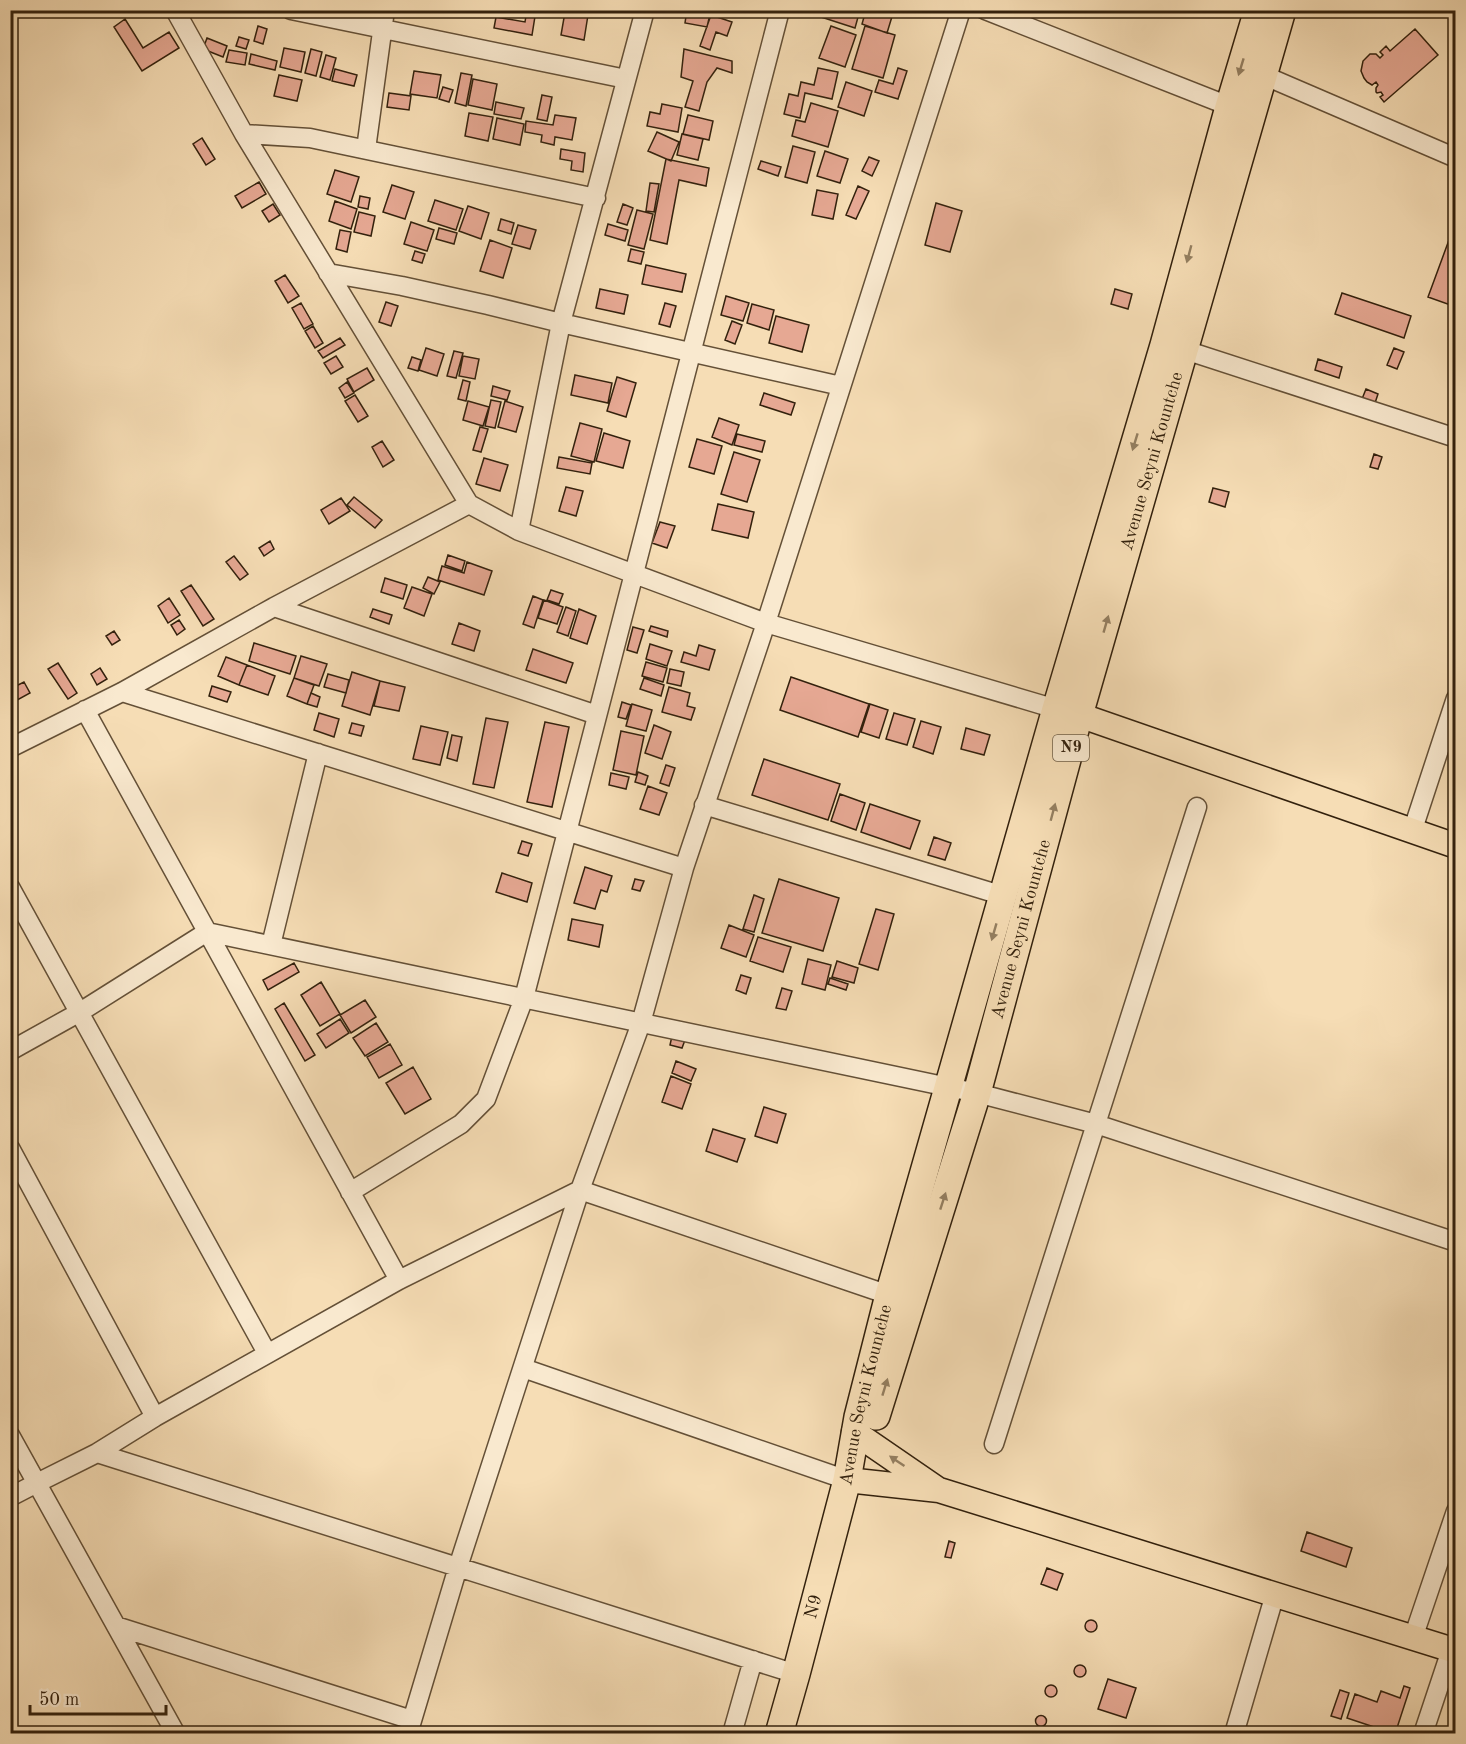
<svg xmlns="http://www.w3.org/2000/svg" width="1466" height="1744" font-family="'Old Standard TT',serif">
  <rect width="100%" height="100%" fill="#f6ddb5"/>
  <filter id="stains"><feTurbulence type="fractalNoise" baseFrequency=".00333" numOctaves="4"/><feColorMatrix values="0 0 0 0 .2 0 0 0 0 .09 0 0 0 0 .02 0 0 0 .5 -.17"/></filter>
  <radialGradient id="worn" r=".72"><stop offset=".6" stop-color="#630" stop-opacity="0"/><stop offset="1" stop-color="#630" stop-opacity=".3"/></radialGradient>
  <path fill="#e6a893" stroke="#33210d" stroke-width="1.5" d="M527,10H536L532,35L494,28L496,17L525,22Z
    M687,10H711L707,27L685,23Z
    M823,10H860L855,28L821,17Z
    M866,10H894L887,33L862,24Z
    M565,12L588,15L584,40L561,35Z
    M711,15L732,22L727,36L716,32L710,50L700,46Z
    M125,19L143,48L169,32L179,48L142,71L114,27Z
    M258,26L267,29L263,44L254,41Z
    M831,26L856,35L845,67L819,58Z
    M865,26L895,35L883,78L852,69Z
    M1415,29L1438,55L1384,102L1380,97L1383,95L1381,92L1377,93L1376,92V88L1378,85L1376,82L1372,85L1367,82L1364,78L1361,71L1363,61L1370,54H1376L1380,58L1383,55L1380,52L1386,46L1390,51Z
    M239,37L249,40L246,49L236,46Z
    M207,38L227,46L223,57L203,49Z
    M284,48L305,52L301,72L280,67Z
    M311,49L322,52L316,76L305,73Z
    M684,49L732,61V73L717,68L707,82L699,111L685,107L693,81L681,77Z
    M229,50L247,53L245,65L226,62Z
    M251,54L277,61L275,70L249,64Z
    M326,55L336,58L330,80L320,77Z
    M818,68L838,72L832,99L805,93L800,118L784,114L789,94L798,96L801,82L814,85Z
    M898,68L907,71L898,99L875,92L879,80L893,84Z
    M335,69L357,75L354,86L332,81Z
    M414,71L441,75L437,98L410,94Z
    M461,73L472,75L466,106L455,103Z
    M279,75L302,80L297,101L274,96Z
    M473,79L497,84L492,110L468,105Z
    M846,82L872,91L864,116L838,107Z
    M443,87L453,90L449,102L439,99Z
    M389,93L411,96L409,110L387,107Z
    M542,95L552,97L547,121L537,119Z
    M496,102L524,108L521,119L494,114Z
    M811,103L838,111L828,147L792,136L796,120L805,122Z
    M662,104L682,108L678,132L647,126L650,112L660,114Z
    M469,113L493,117L488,141L465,136Z
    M555,115L576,118L572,140L555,137L554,145L541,142L542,135L525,132L526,121L553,125Z
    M688,115L713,121L709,140L683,134Z
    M497,118L524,124L520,145L493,139Z
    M657,132L679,142L671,161L648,151Z
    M682,134L703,139L698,160L677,155Z
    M202,138L215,159L206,165L193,144Z
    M793,146L815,152L807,183L785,177Z
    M561,149L585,153L583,172L571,170L572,161L560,159Z
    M825,151L848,159L840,183L817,176Z
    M869,157L879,161L872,176L862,171Z
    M666,159L709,168L706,186L679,180L667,244L650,240Z
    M761,161L781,167L778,176L758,169Z
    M335,170L359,177L351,202L327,194Z
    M259,182L266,194L242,208L235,196Z
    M650,183L659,184L654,212L646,211Z
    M392,185L414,192L405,219L383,212Z
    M858,186L869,191L856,219L846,215Z
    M817,190L838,194L833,219L812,215Z
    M360,196L370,198L368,209L358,207Z
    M435,200L463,209L456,230L428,221Z
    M335,201L357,209L351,229L329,221Z
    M936,203L962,211L950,252L925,245Z
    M273,204L280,215L269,222L262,211Z
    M623,204L633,208L627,225L617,222Z
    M468,206L489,213L481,239L459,231Z
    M637,210L653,214L644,249L628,245Z
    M359,212L375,216L371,236L354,232Z
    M501,219L514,223L511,234L498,230Z
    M1456,221V307L1428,297Z
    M411,222L434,230L427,251L404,244Z
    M608,224L628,230L625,241L605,235Z
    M518,225L536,230L530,249L512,244Z
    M439,228L457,233L454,244L436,239Z
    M340,230L351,232L347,252L336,249Z
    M490,240L512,248L503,278L480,271Z
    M631,249L644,252L641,264L628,261Z
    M415,251L425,254L422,263L412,260Z
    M646,265L686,274L682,292L642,284Z
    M285,275L299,296L288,303L275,281Z
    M600,289L628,295L624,314L596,308Z
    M1115,289L1132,294L1128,309L1111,304Z
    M1342,293L1411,316L1404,338L1335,314Z
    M726,296L749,303L743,321L721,315Z
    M386,302L398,306L391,326L379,322Z
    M301,303L313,324L304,329L292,308Z
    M665,303L676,306L670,327L659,324Z
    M752,304L774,310L769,330L747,323Z
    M776,316L809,325L802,352L769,343Z
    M732,321L742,325L735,344L725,340Z
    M313,326L323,343L315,348L305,331Z
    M340,338L345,345L323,358L318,351Z
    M426,348L444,354L437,376L419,370Z
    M1394,348L1404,352L1397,369L1387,365Z
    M454,351L463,353L456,378L447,376Z
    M336,356L343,367L331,374L324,363Z
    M463,356L479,359L475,379L459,376Z
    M412,357L421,360L418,371L408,368Z
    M1318,359L1342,367L1339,378L1315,370Z
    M367,368L374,380L354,392L347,379Z
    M575,375L612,383L608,403L571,395Z
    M617,377L636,383L626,417L607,411Z
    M463,380L470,382L466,401L458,399Z
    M347,382L354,393L345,398L339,388Z
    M493,386L510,391L507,400L491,396Z
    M1366,389L1378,394L1375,403L1362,399Z
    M764,393L795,403L791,415L760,405Z
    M355,395L368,416L358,422L345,401Z
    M491,400L501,402L495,428L485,426Z
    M468,401L489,407L483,426L463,420Z
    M505,401L523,407L516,432L498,427Z
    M719,418L739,425L732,445L712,437Z
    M580,423L602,429L594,462L571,456Z
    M480,427L488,429L481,452L473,450Z
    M604,433L630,441L623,468L596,461Z
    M737,434L765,441L762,452L734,445Z
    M697,439L722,446L714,474L689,467Z
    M382,441L394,460L383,467L372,447Z
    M734,452L760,460L747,502L721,494Z
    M1374,454L1382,457L1378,469L1370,467Z
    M559,457L592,463L590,474L557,468Z
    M484,458L508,465L500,491L476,484Z
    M566,487L583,491L576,516L559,511Z
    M1213,488L1229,492L1225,507L1209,502Z
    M354,497L382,520L375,528L347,505Z
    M341,498L350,511L329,524L321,510Z
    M718,504L754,512L748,538L712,530Z
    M660,522L675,526L667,548L652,543Z
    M270,541L274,549L264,556L259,548Z
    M448,555L465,561L462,571L445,565Z
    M234,556L248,574L240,580L226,562Z
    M467,562L492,571L484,595L438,580L442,566L464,573Z
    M428,577L440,582L434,594L423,588Z
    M385,578L407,585L403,599L381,592Z
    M191,585L214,619L203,626L181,591Z
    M412,587L432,594L424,616L404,608Z
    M551,590L563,594L559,604L547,600Z
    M533,596L543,600L534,628L523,624Z
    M169,598L180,615L168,623L158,606Z
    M544,600L563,607L557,624L538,618Z
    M566,607L576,611L568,636L557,632Z
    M373,609L392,615L389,624L370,617Z
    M579,609L596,616L587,644L570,638Z
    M179,620L185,629L177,635L171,625Z
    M459,623L480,631L474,651L452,644Z
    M651,626L668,631L667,637L649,631Z
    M633,627L644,630L637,653L627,650Z
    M114,631L120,640L112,645L106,636Z
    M254,643L296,656L290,674L249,661Z
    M650,644L672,651L667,666L646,659Z
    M699,645L715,650L709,670L681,662L684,652L696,656Z
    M533,649L573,663L566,683L526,670Z
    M301,656L327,664L319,686L294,678Z
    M226,657L247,665L239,685L218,676Z
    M646,662L667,668L663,682L642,676Z
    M58,663L77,693L68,699L48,669Z
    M247,665L275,676L268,695L239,685Z
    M100,668L107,679L97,685L91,674Z
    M670,669L684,672L681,686L667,683Z
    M352,672L380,681L370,715L342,706Z
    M328,674L349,680L346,693L324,687Z
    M791,677L869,704L858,737L780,710Z
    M294,678L314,685L307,704L287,696Z
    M644,678L664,685L661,696L640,689Z
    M380,681L405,687L399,711L374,706Z
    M24,682L30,693L10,704V689Z
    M212,686L231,692L227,702L209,696Z
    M669,687L690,693L687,706L695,708L691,720L662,712Z
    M311,693L320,697L317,707L307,704Z
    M622,702L631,705L626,719L618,717Z
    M632,704L652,710L646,731L626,726Z
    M870,704L888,710L879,738L861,732Z
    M319,713L339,719L334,737L314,730Z
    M894,713L915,719L907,745L886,739Z
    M486,718L508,722L494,788L473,784Z
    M921,721L941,727L933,754L913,747Z
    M545,722L569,727L552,807L527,802Z
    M352,723L364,726L361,736L349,733Z
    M654,725L671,732L662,759L645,753Z
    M421,726L448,732L440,765L413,759Z
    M966,728L990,735L984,755L961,749Z
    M621,731L644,736L636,775L613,770Z
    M452,735L462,737L457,761L447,758Z
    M764,759L840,784L828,820L752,795Z
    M666,765L675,768L669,786L660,783Z
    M638,772L648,776L645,785L635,782Z
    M611,773L629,777L626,789L609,785Z
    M648,786L667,793L659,815L640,809Z
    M840,794L865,803L856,830L831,821Z
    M870,804L920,821L910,849L861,832Z
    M934,837L951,843L945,860L928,855Z
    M522,841L532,844L528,856L518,853Z
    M585,867L612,876L607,892L601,890L595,909L574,903Z
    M502,873L532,883L527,902L496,892Z
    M635,879L644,881L640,891L632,889Z
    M779,879L839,898L823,951L762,933Z
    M754,895L764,899L754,932L743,929Z
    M876,909L894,914L878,970L859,964Z
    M572,919L603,925L599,947L568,940Z
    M729,925L754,935L746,957L721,948Z
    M758,937L791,947L783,972L750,961Z
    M808,959L831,965L825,990L802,984Z
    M837,961L858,968L854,983L832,977Z
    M294,963L299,972L268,990L263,980Z
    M741,975L751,978L746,994L736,990Z
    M830,978L848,984L846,990L828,984Z
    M321,982L340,1014L320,1026L301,995Z
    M782,988L792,991L786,1010L776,1008Z
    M365,1000L376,1017L351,1033L340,1015Z
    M284,1003L315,1055L305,1061L275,1009Z
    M340,1019L349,1033L326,1048L317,1034Z
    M376,1023L388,1042L365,1056L353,1038Z
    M672,1036L685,1040L682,1048L670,1045Z
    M390,1044L402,1065L379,1078L367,1057Z
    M676,1061L696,1069L691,1081L672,1073Z
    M413,1067L431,1099L405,1114L386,1083Z
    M671,1076L691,1084L682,1109L662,1102Z
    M764,1107L786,1114L777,1143L755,1136Z
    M713,1129L745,1139L737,1162L706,1151Z
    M1307,1532L1352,1548L1346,1567L1301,1551Z
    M949,1541L955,1543L951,1558L945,1557Z
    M1047,1568L1063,1574L1057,1590L1041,1584Z
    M1085 1626a6 6 0 1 1 12 0a6 6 0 1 1-12 0Z
    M1074 1671a6 6 0 1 1 12 0a6 6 0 1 1-12 0Z
    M1108,1679L1136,1688L1126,1718L1098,1709Z
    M1045 1691a6 6 0 1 1 12 0a6 6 0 1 1-12 0Z
    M1404,1686L1410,1688L1395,1734L1347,1718L1355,1694L1377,1702L1381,1691L1400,1698Z
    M1340,1690L1349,1693L1341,1719L1331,1716Z
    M1035.5 1721a5.5 5.5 0 1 1 11 0a5.5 5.5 0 1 1-11 0Z"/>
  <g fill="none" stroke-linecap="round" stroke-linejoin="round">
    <defs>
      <path id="minor" d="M175,10L244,134L469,504L519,531L766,623L1056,709
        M291,10L626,79
        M985,10L1239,110
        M1263,75L1456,158
        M244,134L310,138L596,198
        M366,149L385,10
        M328,273L402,286L488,305L561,323L841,386
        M1185,350L1456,438
        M519,531L561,323L645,10
        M274,607L597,715
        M122,692L684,868
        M85,710L399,1280
        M10,748L122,692L274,607L469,504
        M704,805L1004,896
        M1412,832L1456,698
        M10,887L267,1353
        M271,945L318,753
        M10,1051L80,1012L207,932L977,1093L1096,1124L1456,1242
        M10,1148L155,1417
        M350,1192L461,1124L486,1099L524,998L780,10
        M523,1368L847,1480
        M10,1435L176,1734
        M994,1444L1197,807
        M97,1453L796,1674
        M10,1497L37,1483L97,1453L155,1417L399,1280L580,1190L889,1295
        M116,1626L412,1720
        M1413,1638L1456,1511
        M408,1734L458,1567L580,1190L641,1023L684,868L766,623L961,10
        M732,1734L753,1660
        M1234,1734L1275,1594
        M1423,1734L1451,1650"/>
      <path id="major" d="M1061,711L1079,715L1456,846
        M854,1432L937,1489
        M847,1480L939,1490L1456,1651"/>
      <g id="highway">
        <path id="s1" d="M876,1416L977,1093L1079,715L1282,10"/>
        <path id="s2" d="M779,1734L796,1674L847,1480L858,1417L889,1295L1056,709L1164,345L1229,107L1258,10"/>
      </g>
    </defs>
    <use href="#minor" stroke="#645037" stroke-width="21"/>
    <use href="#major" stroke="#33210d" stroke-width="27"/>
    <use href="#highway" stroke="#33210d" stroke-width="30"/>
    <use href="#minor" stroke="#f9e9cf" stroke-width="18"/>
    <use href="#major" stroke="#f6ddb5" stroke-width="24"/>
    <use href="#highway" stroke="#f6ddb5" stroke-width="27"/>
  </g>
  <defs><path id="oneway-solid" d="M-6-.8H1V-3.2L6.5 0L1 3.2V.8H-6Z" transform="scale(1.5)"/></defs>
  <g fill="#947f61">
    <use href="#oneway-solid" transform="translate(1241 67) rotate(107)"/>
    <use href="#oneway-solid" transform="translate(1189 254) rotate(105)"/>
    <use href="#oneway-solid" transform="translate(1135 442) rotate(107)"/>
    <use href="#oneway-solid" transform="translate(1106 624) rotate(-74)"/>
    <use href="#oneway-solid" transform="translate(1053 812) rotate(-75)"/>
    <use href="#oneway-solid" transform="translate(994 932) rotate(106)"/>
    <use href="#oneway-solid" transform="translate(943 1201) rotate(-72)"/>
    <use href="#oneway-solid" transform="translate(885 1387) rotate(-73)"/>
    <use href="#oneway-solid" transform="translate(897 1461) rotate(-146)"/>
  </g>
  <g text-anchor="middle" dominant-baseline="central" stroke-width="5" stroke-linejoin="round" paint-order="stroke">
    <rect fill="#f9e9cf" stroke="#6e5d47" stroke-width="1.5" x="1053" y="735" width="36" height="26" rx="4.5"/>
    <g font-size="16" font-weight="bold" fill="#33210d">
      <text x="1071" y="748">N9</text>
    </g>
    <g font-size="18" fill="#33210d" stroke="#f9e9cf">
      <text stroke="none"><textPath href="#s1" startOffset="994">Avenue Seyni Kountche</textPath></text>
      <text stroke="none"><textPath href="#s1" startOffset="508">Avenue Seyni Kountche</textPath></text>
      <text stroke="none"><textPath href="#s2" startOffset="350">Avenue Seyni Kountche</textPath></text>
      <text stroke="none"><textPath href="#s2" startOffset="132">N9</textPath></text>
    </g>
  </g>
  <rect width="1466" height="1744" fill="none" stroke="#f6ddb5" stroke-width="36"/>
  <rect x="12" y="12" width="1442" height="1720" fill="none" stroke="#33210d" stroke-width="3"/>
  <rect x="18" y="18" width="1430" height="1708" fill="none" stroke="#33210d" stroke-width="1.5"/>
  <path d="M30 1705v9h136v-9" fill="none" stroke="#33210d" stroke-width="3"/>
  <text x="39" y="1705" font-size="18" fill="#33210d" stroke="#f9e9cf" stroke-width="4.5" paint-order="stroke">50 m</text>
  <rect width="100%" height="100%" filter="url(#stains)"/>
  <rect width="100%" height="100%" fill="url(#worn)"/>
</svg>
